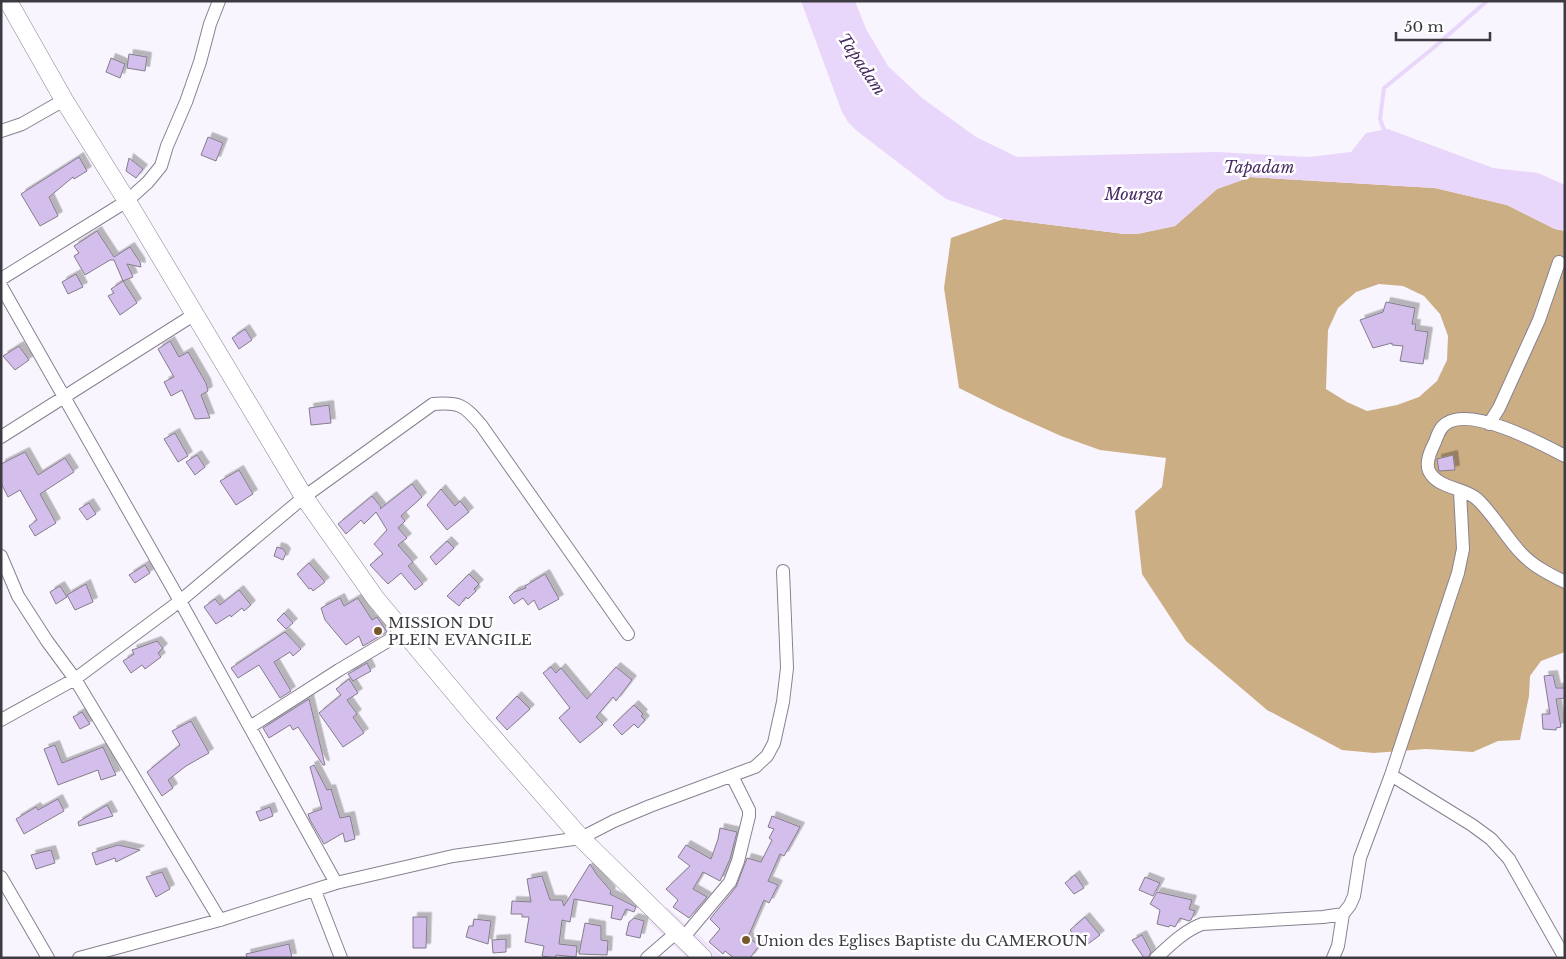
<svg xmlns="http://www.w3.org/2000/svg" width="1566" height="959" font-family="'Libre Baskerville',serif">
  <defs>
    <filter id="shadow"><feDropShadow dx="4.5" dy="-4.5" stdDeviation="0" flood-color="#0004"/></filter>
  </defs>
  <rect width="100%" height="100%" fill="#f9f5fe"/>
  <path fill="#f0e5fc" d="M662,907L668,908L724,958H687L650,923L651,911Z"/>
  <path fill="#ccae84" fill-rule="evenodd" d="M1250,177L1435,188L1507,205L1555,229L1565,231V652L1541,661L1530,676L1529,696L1520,740L1498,741L1473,752L1426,749L1374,753L1342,750L1267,710L1186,641L1142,574L1135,511L1162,487L1166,458L1100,450L1061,436L999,408L959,388L944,288L951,238L1004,219L1125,234H1137L1175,226L1217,189ZM1379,284L1403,286L1424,296L1440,314L1448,336L1447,360L1437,381L1419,397L1397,405L1367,411L1347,402L1326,389L1328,330L1338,308L1356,292Z"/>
  <path fill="#e8d6fb" d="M801,1H855L866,29L888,66L922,98L976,137L1017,157L1217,152L1309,157L1351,152L1366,133L1388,129L1493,168L1538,173L1565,185V231L1555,229L1507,205L1435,188L1251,177L1217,189L1175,226L1137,234H1125L1004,219L946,199L857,131L848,122L842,112Z"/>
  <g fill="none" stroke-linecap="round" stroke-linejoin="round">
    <path stroke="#e8d6fb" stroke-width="4" d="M1386,135L1380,119L1384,88L1432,49L1487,1"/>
  </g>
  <path fill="#d4beeb" stroke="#837d8b" filter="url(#shadow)" d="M129,54L147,57L145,71L127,68Z
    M111,58L125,64L120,78L106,72Z
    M208,137L223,143L216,161L201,155Z
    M79,157L87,171L74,179L73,177L49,197L58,216L40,226L21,194Z
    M129,158L143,169L136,178L126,171Z
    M97,231L114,257L130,247L140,262L141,267L127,264L133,277L123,281L114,260H110L85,275L74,256L79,253L74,246Z
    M76,274L83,287L68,294L62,282Z
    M123,281L137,303L120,315L108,296L114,293L111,289Z
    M1386,302L1415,308L1412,324H1416L1415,330L1428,332L1423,364L1400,361L1403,346L1392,345V343L1373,348L1360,320L1383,312Z
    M245,329L252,340L239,349L232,338Z
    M170,341L179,357L188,352L206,383L208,391L201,395L210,418L195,419L182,390L171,396L164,382L174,377L158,349Z
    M19,346L29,360L15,370L3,356Z
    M329,405L331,423L311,425L309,408Z
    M175,433L188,456L178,462L164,439Z
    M25,452L38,475L65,458L74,472L40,494L56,523L35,536L29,526L37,520L20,490L8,497L1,483V464Z
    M197,455L205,467L195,475L186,462Z
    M1453,455L1455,470L1439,471L1437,459Z
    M239,470L253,494L236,505L220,481Z
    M412,484L422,497L401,516L405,521L398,528L407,538L398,545L413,562L408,566L423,584L415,590L401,573L388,584L370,565L383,554L374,544L387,530L376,512L364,524L361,520L346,534L338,524L372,496L381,507L380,509Z
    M441,489L455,506L460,501L469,512L447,530L427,505Z
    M89,503L96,514L87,520L79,509Z
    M447,541L454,548L436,565L430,557Z
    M277,547L283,549L286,553L283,560L274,556Z
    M309,563L325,582L313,591L311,588L309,589L297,574Z
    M145,565L150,573L135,583L129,575Z
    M469,574L479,584L474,589L476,591L468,599L466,597L459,606L447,596Z
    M545,574L559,599L539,610L534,600L528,605L523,598L514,604L509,597L514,592L526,588L525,586Z
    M86,584L93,602L75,610L67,595Z
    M60,586L67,597L56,604L50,592Z
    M239,590L251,605L244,611L242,608L231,617L230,615L216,624L204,607L215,599L220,605Z
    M340,598L344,606L358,598L372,620L377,617L387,632L363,646L359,636L346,645L325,620L321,608Z
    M284,613L293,623L286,629L277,620Z
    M285,632L301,649L293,656L290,652L274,662L291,691L280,698L259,665L238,678L231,668Z
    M157,641L163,648L158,653L161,657L145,669L142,665L131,673L123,661L134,654L132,650Z
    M367,663L371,671L353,681L348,674Z
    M551,667L556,673L561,668L587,699L616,667L632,680L616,701L613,697L596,717L603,724L580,743L559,718L570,708L543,673Z
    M1553,675L1556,688H1565V698L1556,699L1561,727L1556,728V730L1543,729L1542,714H1550L1544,676Z
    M349,679L358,693L347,700L357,714L353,717L364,733L343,747L319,713L341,695L336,689Z
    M517,696L530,709L507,730L496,718Z
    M309,699L325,765H323L298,727L293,730L290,725L269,738L263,728Z
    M634,705L643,714L641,716L645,720L638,728L634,724L622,735L613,725Z
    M82,712L90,724L80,729L73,717Z
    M191,721L209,753L186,766L168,780L173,788L162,796L147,772L180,745L172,731Z
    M55,745L62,763L103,747L116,775L101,780L98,770L58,785L44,749Z
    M314,765L327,790L331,789L340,818L350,816L355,839L345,842L343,833L324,844L310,820L308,814L322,809L310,767Z
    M58,799L64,811L24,834L16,819L36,807L38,810Z
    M107,805L113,816L79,826L78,822Z
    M270,807L273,816L260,821L256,812Z
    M772,816L800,827L784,856L780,854L768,881L778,885L769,903L764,900L748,937L759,946L750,958H734L725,951L723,954L709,942L720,929L710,919L736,887L747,858L761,862L772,840L769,838L774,829L768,827Z
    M720,828L737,832L730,859L720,881L703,872L693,889L707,897L689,918L673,907L678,900L666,889L690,866L678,857L686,845L711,859L718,839Z
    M118,845L140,850L116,862L115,858L96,865L92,853Z
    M51,850L55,863L36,869L31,855Z
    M590,864L597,875L611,891L610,894L636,907L634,912L626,909L621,920L611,918L613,906L574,899L570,922L562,920L559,944L577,946L576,957L556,955L555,958L542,956L544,946L525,942L529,917H522V914H511L512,901L531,902L527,879L542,876L550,900H562L564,906Z
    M162,872L170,889L156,897L146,877Z
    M1075,875L1084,888L1074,894L1065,883Z
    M1145,877L1160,883L1153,896L1139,890Z
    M1157,892L1192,900L1189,909L1195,911L1191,920L1189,921L1180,918L1175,927L1170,925L1169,927L1157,924L1160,910L1150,904Z
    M413,917H427L426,948H413Z
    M1085,917L1100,935L1084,947L1070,930Z
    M634,918L644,921L640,938L626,935L629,922Z
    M474,919L491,921L488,944L466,937L469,926H473Z
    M585,923L601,926V940L608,941L607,955L579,954Z
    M1142,935L1151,952L1148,958H1144L1132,940Z
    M506,939V952L493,953L492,940Z
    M289,944L292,958H247L246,954Z"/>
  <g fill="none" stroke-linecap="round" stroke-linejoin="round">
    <defs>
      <path id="street" d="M1,131L22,124L64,100
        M1,279L127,201L148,182L161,166L167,146L186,102L200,62L210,24L219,1
        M1,286L180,601L336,883
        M1489,424L1499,408L1539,320L1559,262
        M1,437L195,314
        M1565,456C1540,443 1473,407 1447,423C1440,427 1438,434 1435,442C1431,450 1425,462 1429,471C1438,489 1464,487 1477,499C1494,515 1505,536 1521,553C1533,566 1549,574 1565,582
        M1,556L18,596L47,641L75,679L220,920
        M1,720L75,679L180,601L304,497L433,404C460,402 464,405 481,425L628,634
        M250,727L339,670L403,632
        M1391,775L1472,825L1491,839L1509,859L1565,958
        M1,877L48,958
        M315,891L341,958
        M683,938L730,882L738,861L749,816V810L732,776
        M79,958L220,920L336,883L453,856L581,838L614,821L650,806L755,767L767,756L774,743L783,702L787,668L783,571
        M647,958L677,932
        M1156,958C1170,945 1184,931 1202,924L1323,917L1343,914
        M1333,958L1338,946L1343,914L1350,905L1354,896L1360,858L1391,775L1458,573L1463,549L1460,491"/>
      <path id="secondary" d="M8,1L64,100L127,201L304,497L376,599L475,717L581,838L703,958"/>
    </defs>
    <use href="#street" stroke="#888190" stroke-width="14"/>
    <use href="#secondary" stroke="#888190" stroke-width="19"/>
    <use href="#street" stroke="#fff" stroke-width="12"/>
    <use href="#secondary" stroke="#fff" stroke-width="18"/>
  </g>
  <g fill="#77592d" stroke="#fff" stroke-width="2">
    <circle cx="378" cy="631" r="5"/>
    <circle cx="746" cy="940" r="5"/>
  </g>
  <g text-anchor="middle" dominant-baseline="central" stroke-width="5" stroke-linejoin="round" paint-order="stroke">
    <g font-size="15" fill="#3d3a41" stroke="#fff" text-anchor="start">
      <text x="388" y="622">MISSION DU<tspan x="388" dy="17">PLEIN EVANGILE</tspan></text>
      <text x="756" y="940">Union des Eglises Baptiste du CAMEROUN</text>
    </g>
    <g font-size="16" font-style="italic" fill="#482b61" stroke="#fff">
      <text transform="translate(862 64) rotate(56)">Tapadam</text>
      <text x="1259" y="167">Tapadam</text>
      <text x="1134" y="194">Mourga</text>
    </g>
  </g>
  <rect width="1566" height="959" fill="none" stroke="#3d3a41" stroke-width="5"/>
  <path d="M1396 32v8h94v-8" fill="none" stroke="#3d3a41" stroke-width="2.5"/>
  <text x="1404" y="32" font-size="15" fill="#3d3a41" stroke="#ffffff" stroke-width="4" paint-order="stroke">50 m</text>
</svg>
